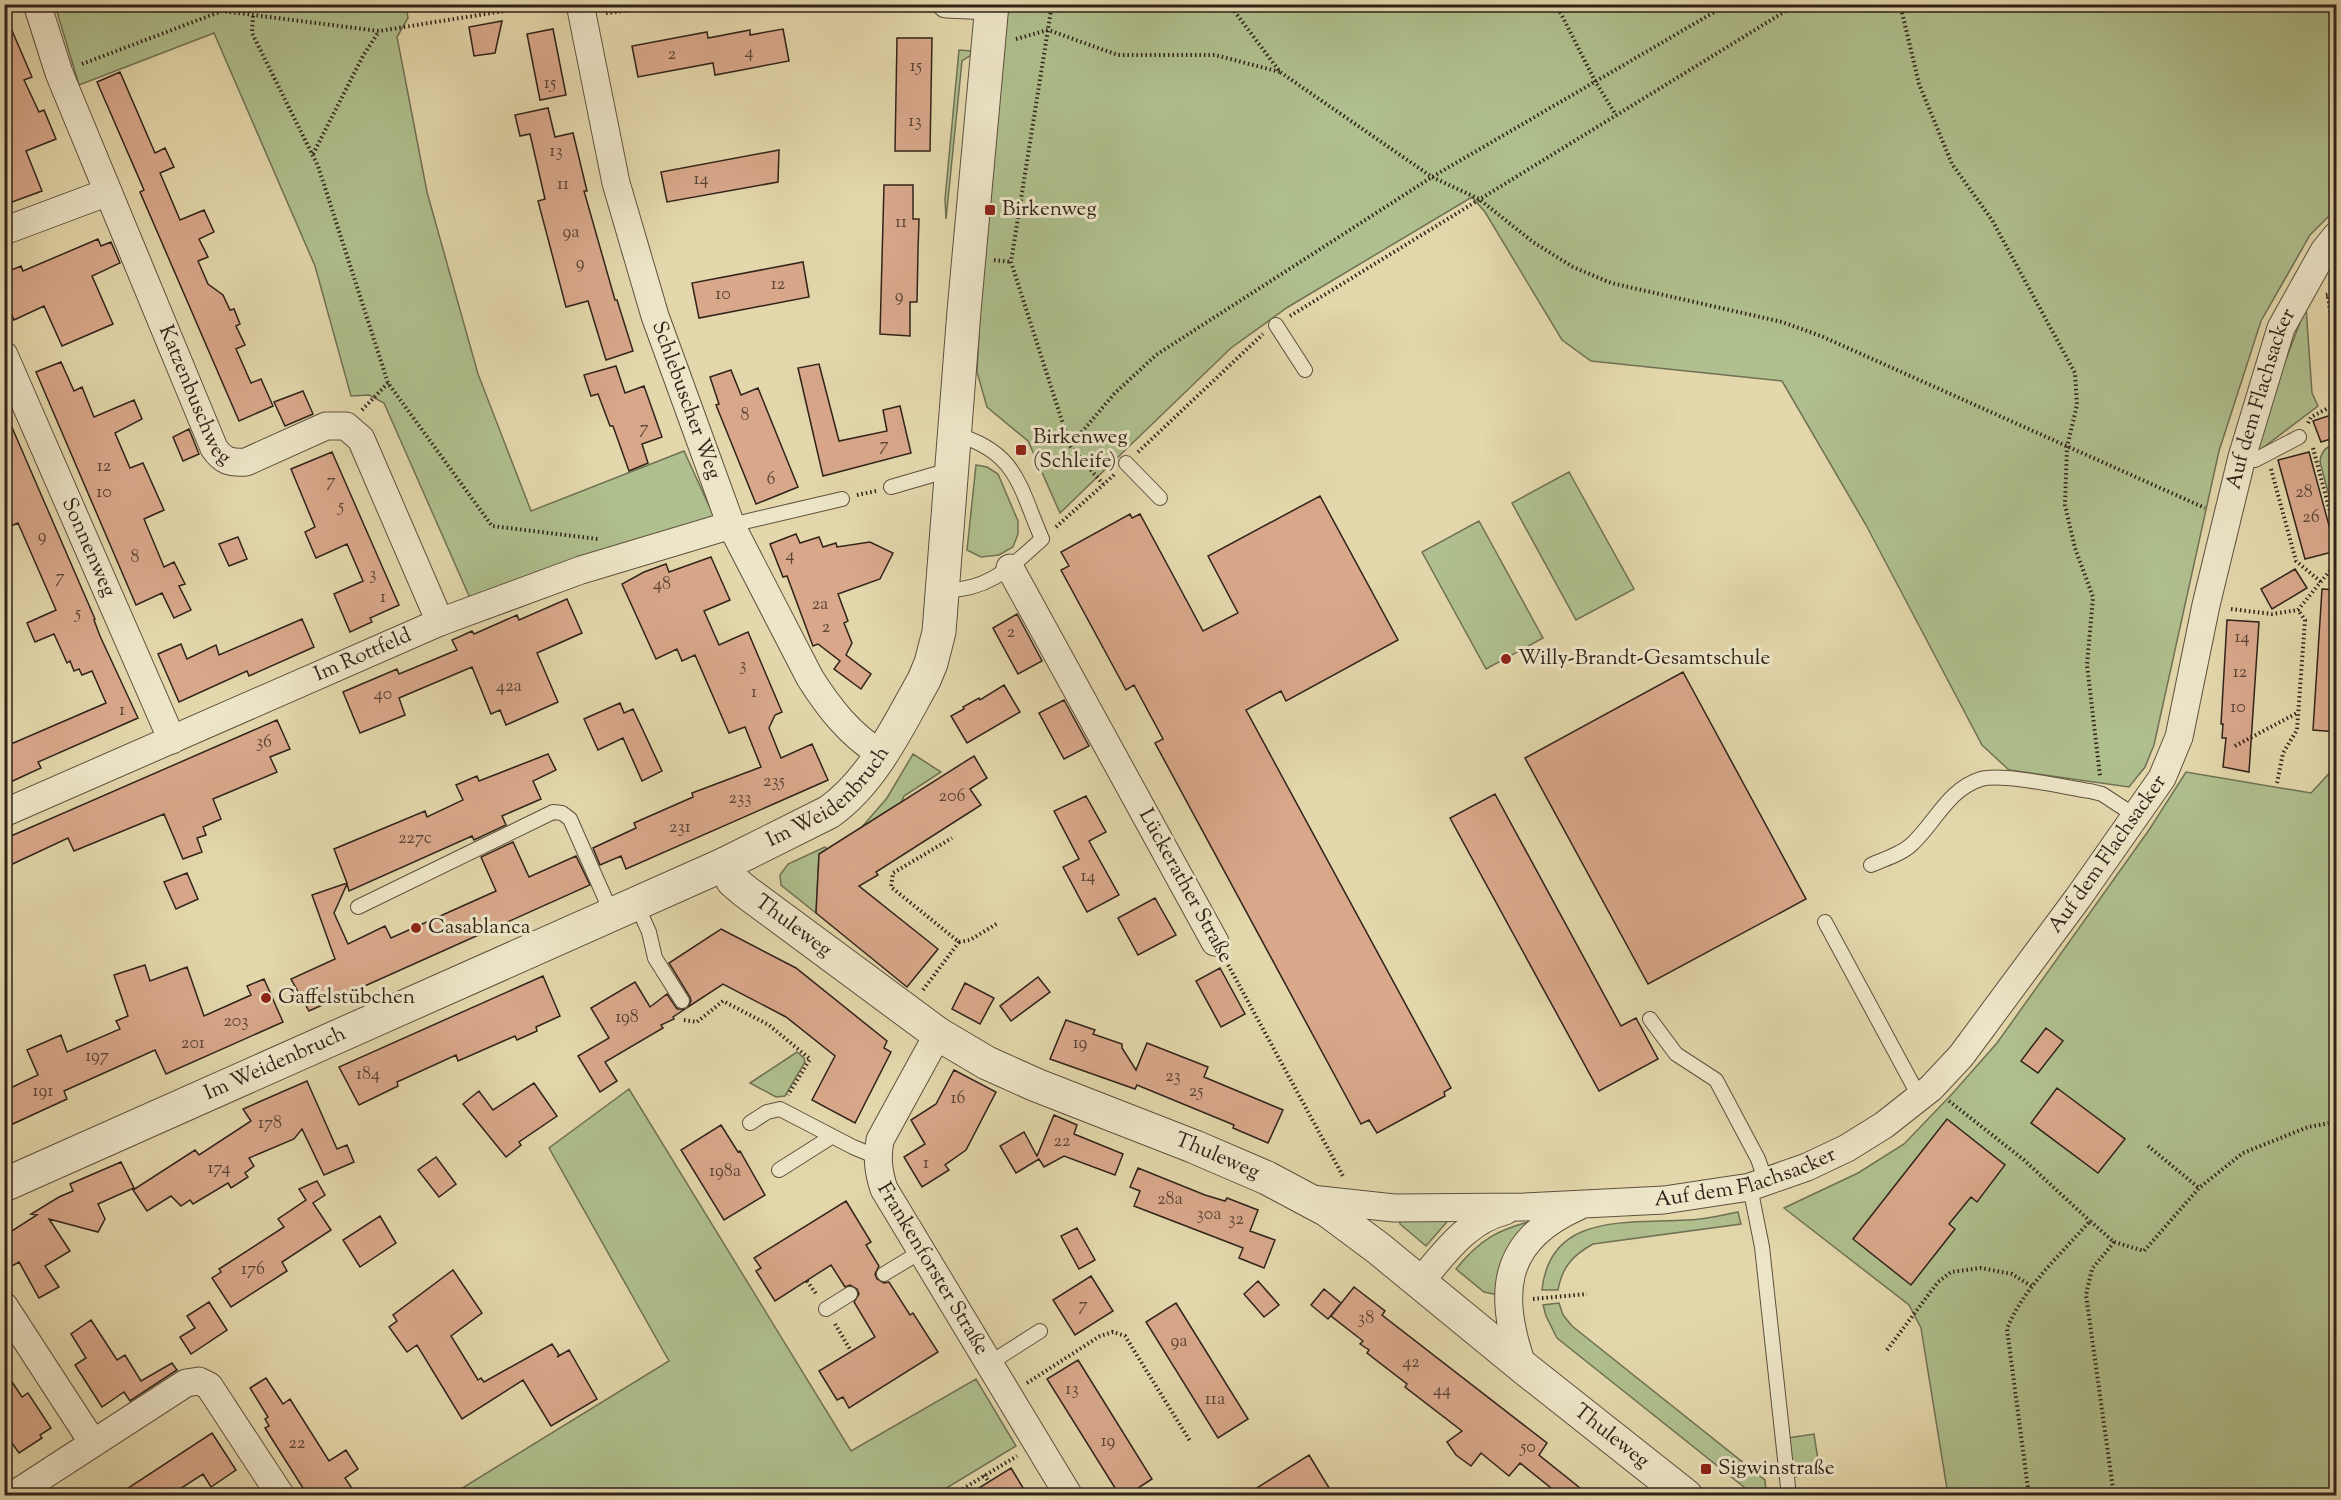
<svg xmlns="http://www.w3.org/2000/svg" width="2341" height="1500" font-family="'Sorts Mill Goudy',serif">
  <rect width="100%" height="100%" fill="#e3d7ab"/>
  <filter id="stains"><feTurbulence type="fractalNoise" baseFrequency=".00333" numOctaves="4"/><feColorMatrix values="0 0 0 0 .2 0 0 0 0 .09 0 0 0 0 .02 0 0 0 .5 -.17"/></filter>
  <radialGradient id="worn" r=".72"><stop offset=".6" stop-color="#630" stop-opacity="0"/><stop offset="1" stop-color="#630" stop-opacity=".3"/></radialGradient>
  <path fill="#afbf8d" stroke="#707154" stroke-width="1.5" d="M55,5H406L408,18L397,37L427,192L478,374L531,511L684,451L716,521L470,598L384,403L369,395L351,396L315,266L214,33L79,85Z
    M1008,5H2336V209L2310,235L2261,321L2219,451L2154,745L2145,767L2129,787L2009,770L1982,745L1866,525L1782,381L1591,361L1562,340L1485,212L1472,197L1288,307L1231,348L1060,513L1028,441L987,407L977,372L982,273Z
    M959,50L971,51V55L962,61L946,219L945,199Z
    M2306,307L2312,393L2318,406L2260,450L2257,448L2279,377Z
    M2336,443V522L2320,462C2321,451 2326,447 2336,443Z
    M976,465L987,467L998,474L1018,521V534L1013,547L999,555L981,557L967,550Z
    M1569,472L1634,589L1576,620L1512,503Z
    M1479,521L1543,638L1486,669L1422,552Z
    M913,754L941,772L904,796L901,803L861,828L887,798Z
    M2336,766V1495H1948L1921,1328L1909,1305L1784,1208L1858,1173L1904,1144L1952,1094L1997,1043L2149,830L2186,772L2311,793Z
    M825,847L827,849L819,855L816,913L781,885L780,875L788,864Z
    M797,1052L804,1058L805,1062L785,1096L776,1097L750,1083Z
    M629,1089L851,1451L976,1379L1016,1446L935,1495H451L669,1361L549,1148Z
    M1738,1212L1741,1224L1593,1244C1573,1255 1562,1267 1558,1290H1542C1550,1212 1628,1224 1687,1220C1704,1220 1721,1215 1738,1212Z
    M1400,1216H1452L1426,1246L1400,1224Z
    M1536,1220L1498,1295L1484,1292L1456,1269C1480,1239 1499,1229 1536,1220Z
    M1559,1303L1563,1315L1572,1326L1765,1480L1766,1492L1771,1495H1754L1557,1338L1546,1316L1543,1305Z
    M1814,1434L1820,1473L1794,1477L1788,1438Z"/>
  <path fill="#d9a88b" stroke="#31231a" stroke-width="1.5" d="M4,12L32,77L24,80L39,112L44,110L56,139L26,151L42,191L4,205Z
    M502,21L495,53L474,56L469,27Z
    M553,29L566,95L540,100L527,34Z
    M783,29L789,61L715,75L713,63L638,77L632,46L707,32L708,38L750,30V35Z
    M897,38H932L930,151H895Z
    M120,72L155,153L165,148L174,167L160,173L180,220L204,210L214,232L199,239L208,257L198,261L208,284L223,295L230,310L234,309L240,324L236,326L245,345L236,349L251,383L261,379L273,406L239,421L140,192L144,190L97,82Z
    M548,108L555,137L573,133L587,191H584L615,300H617L633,351L606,360L588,301L566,307L538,201L545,199L530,134L520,136L515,115Z
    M779,150L778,182L667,202L661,172Z
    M884,185H913V219H919L918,251L917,302H910V336L880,334Z
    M98,239L101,246L111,242L120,263L92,276L113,324L62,346L44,306L14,320L4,298V273L21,266L23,271Z
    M803,262L809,297L699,318L692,283Z
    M61,362L74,391L82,387L94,417L134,400L142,419L115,433L130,468L143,463L164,510L144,519L164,567L174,562L185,584L179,586L191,610L174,618L162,593L136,605L36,372Z
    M819,364L839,441L887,431L883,410L900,406L911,453L823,476L798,368Z
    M616,366L625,393L644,386L662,437L642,444L648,463L629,471L613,426H610L598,394L591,396L584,375Z
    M731,370L741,395L758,388L798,487L756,504L716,405L719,404L710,377Z
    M303,391L313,414L285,426L274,402Z
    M4,409L95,619L94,620L100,636L138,718L38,762L41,768L4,785V747L106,703L92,671L82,675L79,669L74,671L70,661L67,663L54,634L35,642L27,623L56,610L18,523L4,529Z
    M2337,413V437L2321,442L2313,421Z
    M189,429L199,454L183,461L173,437Z
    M332,452L399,605L370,618L372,622L350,632L334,594L363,581L347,544L316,558L305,532L315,527L291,469Z
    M2309,452L2336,551L2305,559L2278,460Z
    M1320,496L1398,640L1286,701L1281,691L1246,710L1451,1088L1444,1092L1445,1096L1377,1133L1369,1120L1361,1124L1155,743L1163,739L1134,685L1126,690L1061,570L1069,566L1061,552L1130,514L1132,518L1140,514L1203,631L1238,613L1208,556Z
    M796,534L800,543L819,537L823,547L836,543L837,547L870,542L893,553L880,579L838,594L848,621L844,623L852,643L846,655L871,674L861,689L834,669L840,661L818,644L813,646L787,576L783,577L770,544Z
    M238,537L247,559L229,566L219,544Z
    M711,557L730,600L704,611L719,645L748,632L782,712L775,715L769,728L781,758L812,744L828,780L626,869L621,856L600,865L593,848L636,828L634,823L693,797L692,793L761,767L745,727L729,733L695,655L682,661L677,649L656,659L622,584L644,572L666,564L669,572Z
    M2295,569L2307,588L2272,609L2261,589Z
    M2322,589L2337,590V732L2313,730Z
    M567,599L582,633L537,653L558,702L506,725L500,710L491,714L472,667L399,698L405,715L360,733L343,692L397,669L399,674L457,650L452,640L472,631L474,634L517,615L519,620Z
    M1017,614L1042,661L1018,674L993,628Z
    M302,619L314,647L249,676L247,671L179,702L158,654L181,644L187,659L216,645L219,655Z
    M2227,620L2259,622L2249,772L2223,767L2226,738H2222L2223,724H2221Z
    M1683,672L1806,899L1648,984L1525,758Z
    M1004,685L1020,712L967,743L951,716L964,709L963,707L979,698L980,700Z
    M1064,700L1089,746L1064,759L1039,713Z
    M620,703L624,713L633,709L662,771L642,781L623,738L598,750L584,719Z
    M277,720L290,749L270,757L277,772L213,799L221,819L203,827L206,835L197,838L202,852L183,859L164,814L74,851L68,838L4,868V839Z
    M548,754L556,770L533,781L541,799L502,816L506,825L474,840L472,836L349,891L347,884L334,913L348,944L385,926L391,938L496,891L481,857L513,842L529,877L576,856L590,885L309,1011L291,979L335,959L312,895L347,883L334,849L425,811L427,817L463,800L456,785L477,776L479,781Z
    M974,756L987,778L970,789L981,805L876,872L878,875L859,886L938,949L907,987L816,913L819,854Z
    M1495,794L1621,1026L1636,1018L1658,1059L1599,1091L1450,818Z
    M1086,796L1106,832L1089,841L1119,895L1087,912L1063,867L1079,859L1054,811Z
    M187,873L198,899L176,909L164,882Z
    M1155,898L1176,935L1138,955L1118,918Z
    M721,929L796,968L887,1041L884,1048L891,1052L855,1123L812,1100L835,1056L786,1017L723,984L688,1007L691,1001L690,997L669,963Z
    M145,965L150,981L187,967L204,1016L251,995L247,986L264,979L283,1022L166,1074L155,1050L64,1091L67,1099L4,1128V1091L38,1075L27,1050L61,1035L67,1052L120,1029L116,1021L128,1016L114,975Z
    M1220,968L1245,1014L1221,1027L1196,981Z
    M543,976L560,1016L536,1027L537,1031L517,1040L515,1036L458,1061L456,1055L397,1082L398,1086L359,1105L339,1067Z
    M1038,977L1050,992L1011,1021L1000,1006Z
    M635,982L650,1007L667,994L677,1009H685L673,1017L674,1019L661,1025L663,1028L605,1062L617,1081L600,1092L578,1056L609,1038L591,1008Z
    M965,983L994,998L980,1024L952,1009Z
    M1066,1020L1095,1030L1093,1034L1122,1044V1048L1136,1070L1147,1043L1208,1067L1204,1077L1283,1110L1268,1143L1233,1128L1234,1125L1137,1085L1135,1089L1050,1059Z
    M2046,1028L2063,1041L2038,1073L2021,1061Z
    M954,1070L996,1092L966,1150L945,1165L949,1170L922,1187L904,1157L925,1144L911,1120L936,1104Z
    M307,1081L337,1149L347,1145L354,1162L324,1175L302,1129L294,1139L249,1158L254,1166L245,1173L248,1177L231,1188L228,1183L193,1204L190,1200L181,1206L171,1196L147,1211L133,1190L195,1150L199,1155L251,1121L243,1109Z
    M534,1083L557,1116L519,1142L521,1145L506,1157L463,1104L479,1091L493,1110Z
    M2057,1088L2125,1139L2098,1173L2031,1123Z
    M1054,1115L1077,1125L1074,1134L1123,1154L1115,1175L1064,1156L1044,1167L1039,1159L1016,1173L1000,1146L1024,1132L1037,1156Z
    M1947,1119L2005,1165L1977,1202L1971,1197L1949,1224L1955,1229L1911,1285L1853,1239Z
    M721,1125L738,1152L740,1151L765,1195L724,1220L681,1150Z
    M436,1157L456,1184L439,1197L418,1170Z
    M121,1162L134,1188L98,1204L105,1219L98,1232L49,1219L70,1251L45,1266L59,1287L39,1298L19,1262L12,1266L4,1254V1236L37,1215L31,1214L59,1197L73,1191L70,1184Z
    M1138,1168L1205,1195L1225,1201L1227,1198L1258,1210L1250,1231L1275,1240L1264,1268L1239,1258L1243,1248L1134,1206L1140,1191L1130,1187Z
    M317,1181L325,1195L313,1203L331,1230L282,1262L287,1271L231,1307L212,1278L221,1272L219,1269L284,1227L278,1219L306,1200L299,1189Z
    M846,1201L871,1242L866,1245L879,1266L875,1274L877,1279L884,1283L889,1282L910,1315L913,1313L938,1352L849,1408L843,1397L837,1400L819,1371L875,1337L854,1302L859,1294L857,1289L850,1285L845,1287L831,1265L775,1301L756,1271L761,1268L754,1258Z
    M380,1216L396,1243L360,1267L343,1240Z
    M1077,1228L1095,1260L1079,1269L1061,1236Z
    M453,1270L482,1313L451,1336L478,1380L481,1378L484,1382L552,1344L559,1355L557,1357L569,1350L597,1399L551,1426L523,1380L462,1419L417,1345L407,1352L389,1327L397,1321L393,1315Z
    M1091,1276L1113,1311L1075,1335L1053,1300Z
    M1258,1281L1279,1305L1264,1317L1244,1294Z
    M1354,1287L1385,1311L1382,1315L1547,1443L1539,1455L1590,1496H1561L1520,1463L1509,1476L1481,1453L1471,1466L1456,1455L1447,1442L1462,1431L1405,1387L1407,1384L1367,1353L1369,1350L1360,1344L1363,1341L1331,1316Z
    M1324,1289L1341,1303L1328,1319L1311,1305Z
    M209,1302L227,1330L191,1354L180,1337L195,1328L187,1316Z
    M1176,1303L1248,1419L1218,1438L1146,1322Z
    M91,1320L117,1360L125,1355L141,1381L172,1363L177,1370L130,1401L124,1392L102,1407L75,1365L86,1358L71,1334Z
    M1078,1360L1152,1479L1126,1496H1120L1047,1379Z
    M4,1370L22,1397L28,1393L51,1428L40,1435L42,1438L19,1453L4,1432Z
    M266,1378L283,1404L290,1399L329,1461L346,1450L358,1469L345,1478L357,1496H308L265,1428L269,1426L265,1419L268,1417L250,1388Z
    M212,1433L236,1470L211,1487L203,1474L169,1496H116Z
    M1309,1455L1334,1496H1244Z
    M1011,1468L1028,1496H966Z"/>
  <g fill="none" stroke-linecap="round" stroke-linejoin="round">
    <defs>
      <path id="service" d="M1276,325L1305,370
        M2242,457L2255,460L2299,437
        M1126,463L1160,498
        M891,487L939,473L951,474
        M731,525L842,499
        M942,590C987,592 1011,567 1042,539C1019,486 1017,451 954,434
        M1871,865C1884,859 1902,854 1912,844C1935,823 1948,789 1981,779C2003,773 2064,787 2090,791L2102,794L2137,817
        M636,903L649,932L655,958L682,1001
        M358,907L553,812L562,813L570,819L612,914
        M1825,922L1920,1098
        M1650,1019L1676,1054L1716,1080L1758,1159L1766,1182
        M750,1123L767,1112L780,1109L853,1147L877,1157
        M779,1170L828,1139L830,1135
        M1750,1187L1762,1247L1789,1496
        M884,1274L922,1251
        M826,1309L850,1294
        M990,1363L1040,1331"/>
      <g id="minor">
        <path id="s1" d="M37,4L59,73L214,448C223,461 230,463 246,462L326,426H346L361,439L440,622"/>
        <path id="s2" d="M580,4L616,183L655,316L731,525L810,678C829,708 850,735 881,754"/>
        <path d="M946,4L992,6"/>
        <path d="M4,231L108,192"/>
        <path id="s3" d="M4,355L172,740"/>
        <path d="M1010,568L1215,942"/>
        <path id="s4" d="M4,813L440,622L581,570L731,525"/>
        <path id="s5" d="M938,1034L880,1140C877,1158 878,1171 884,1189L1069,1496"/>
        <path id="s6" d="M1311,1199L1394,1208L1524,1207L1664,1200L1750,1187L1807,1167L1847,1148L1884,1125L1931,1088L1961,1056L2078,898L2162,778L2179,737L2206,605L2242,457L2281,328L2324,251L2336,236"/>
        <path d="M1420,1282C1443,1255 1467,1220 1505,1211"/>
        <path d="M4,1306L93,1443"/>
        <path d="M1523,1367C1497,1295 1501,1241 1577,1207"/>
        <path d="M12,1496L186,1383L199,1381L209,1386L281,1496"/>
      </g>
      <g id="tertiary">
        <path id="s7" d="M725,864L733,881L746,892L938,1034L987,1063L1036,1085L1195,1147L1267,1178L1327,1210L1378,1248L1523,1367L1686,1496"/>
        <path id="s8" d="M4,1185L725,864L829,812C873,781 898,726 924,680L931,663L939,632L964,311L992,4"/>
      </g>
    </defs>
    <use href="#service" stroke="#5e503e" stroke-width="16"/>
    <use href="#minor" stroke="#5e503e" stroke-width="29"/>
    <use href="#tertiary" stroke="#5e503e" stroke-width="35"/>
    <path stroke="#31231a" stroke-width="4" stroke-dasharray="1.5 3" stroke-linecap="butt" d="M221,4L222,11
      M1052,4L1011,262L1070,446L1103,484
      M1229,4L1280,72L1432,177L1479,199L1533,242L1573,267L1611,283L1782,322L1821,336L2205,508
      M1556,4L1595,81L1616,115
      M1900,4L1919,84L1952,164L1992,220L2075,373L2077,405L2067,447L2065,505L2075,548L2093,597L2087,665L2100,776
      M606,13L687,4
      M253,16L252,33L318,166L388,383L492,526L598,539
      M1016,39L1048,30L1118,55H1215L1280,72
      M82,64L222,11L379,31L548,4
      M313,154L363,56L379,31
      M994,260L1011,262
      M2326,295L2336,293
      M2328,297L2336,349
      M1290,316L1797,4
      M362,410L388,383
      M2308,423L2311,417L2336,404
      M1070,446L1114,394L1156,355L1432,177L1728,4
      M2313,448L2336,534
      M1138,452L1263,334
      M2271,469L2296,561L2321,582
      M857,495L876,491
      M1056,527L1115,474
      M2231,609L2272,614L2298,610L2336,563
      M2235,746L2297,713
      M2277,783L2283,753L2297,730L2305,620L2298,610
      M959,942L970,940L998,923
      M1226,961L1344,1178
      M923,990L959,942L891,887L893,873L952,838
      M684,1020L697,1022L723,1001L769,1025L810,1059L788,1095
      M1949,1101L2024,1160L2090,1221
      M2148,1146L2199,1188
      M2114,1242L2092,1269L2086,1295L2114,1496
      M807,1281L817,1295
      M1533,1299L1587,1294
      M835,1324L851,1351
      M1887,1350L1938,1282L1951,1272L1981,1268L2012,1274L2033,1287
      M1027,1383L1100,1336L1113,1332L1125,1336L1190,1441
      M984,1475L989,1482
      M951,1496L1017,1456
      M2029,1496L2007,1329C2023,1288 2062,1253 2090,1221L2114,1242L2144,1251L2199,1188L2243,1153L2308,1127L2336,1122"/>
    <use href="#service" stroke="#ede5c8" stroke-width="14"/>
    <use href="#minor" stroke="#ede5c8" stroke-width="27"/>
    <use href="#tertiary" stroke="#ede5c8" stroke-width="33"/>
  </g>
  <g fill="#8f2418" stroke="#ede5c8" stroke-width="2">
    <rect x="984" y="204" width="12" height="12" rx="3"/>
    <rect x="1015" y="444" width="12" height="12" rx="3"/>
    <circle cx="1506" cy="659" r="6"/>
    <circle cx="416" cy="928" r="6"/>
    <circle cx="266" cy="998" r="6"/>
    <rect x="1700" y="1463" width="12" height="12" rx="3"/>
  </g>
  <g text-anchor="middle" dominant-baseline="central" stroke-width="6" stroke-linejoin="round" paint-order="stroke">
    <g font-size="18" fill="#5b4436">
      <text x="749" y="53">4</text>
      <text x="672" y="55">2</text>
      <text x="916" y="67">15</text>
      <text x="550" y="84">15</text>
      <text x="915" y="122">13</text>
      <text x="556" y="152">13</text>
      <text x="701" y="180">14</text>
      <text x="563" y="185">11</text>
      <text x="901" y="223">11</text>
      <text x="571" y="233">9a</text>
      <text x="580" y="264">9</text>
      <text x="778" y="285">12</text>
      <text x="723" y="295">10</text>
      <text x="899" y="297">9</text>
      <text x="745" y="416">8</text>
      <text x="644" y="429">7</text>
      <text x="884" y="446">7</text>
      <text x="104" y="467">12</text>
      <text x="771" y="480">6</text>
      <text x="331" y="482">7</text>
      <text x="104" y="493">10</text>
      <text x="2304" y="493">28</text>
      <text x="341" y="507">5</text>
      <text x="2311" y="518">26</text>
      <text x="42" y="537">9</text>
      <text x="790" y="556">4</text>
      <text x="135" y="558">8</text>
      <text x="373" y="575">3</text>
      <text x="60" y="578">7</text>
      <text x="662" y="585">48</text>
      <text x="383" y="598">1</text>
      <text x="820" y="605">2a</text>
      <text x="78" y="614">5</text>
      <text x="826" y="628">2</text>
      <text x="1011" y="633">2</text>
      <text x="2242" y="638">14</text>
      <text x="743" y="666">3</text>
      <text x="2240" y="673">12</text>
      <text x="509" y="687">42a</text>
      <text x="754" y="693">1</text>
      <text x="383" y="695">40</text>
      <text x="2238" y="708">10</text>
      <text x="122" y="711">1</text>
      <text x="264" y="743">36</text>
      <text x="774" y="782">235</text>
      <text x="952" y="797">206</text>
      <text x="740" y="799">233</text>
      <text x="680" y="828">231</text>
      <text x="415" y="839">227c</text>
      <text x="1088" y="877">14</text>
      <text x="627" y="1018">198</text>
      <text x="236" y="1022">203</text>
      <text x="193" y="1044">201</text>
      <text x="1080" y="1044">19</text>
      <text x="97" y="1057">197</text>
      <text x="368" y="1075">184</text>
      <text x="1173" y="1077">23</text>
      <text x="43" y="1092">191</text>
      <text x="1196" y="1092">25</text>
      <text x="958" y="1099">16</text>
      <text x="270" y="1124">178</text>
      <text x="1062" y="1142">22</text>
      <text x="926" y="1164">1</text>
      <text x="219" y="1169">174</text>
      <text x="725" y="1172">198a</text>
      <text x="1170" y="1200">28a</text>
      <text x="1209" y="1215">30a</text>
      <text x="1236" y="1220">32</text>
      <text x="253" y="1270">176</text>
      <text x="1083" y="1306">7</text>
      <text x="1366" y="1319">38</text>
      <text x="1179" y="1342">9a</text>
      <text x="1411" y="1363">42</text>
      <text x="1072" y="1390">13</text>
      <text x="1442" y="1391">44</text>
      <text x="1215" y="1400">11a</text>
      <text x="1108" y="1442">19</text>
      <text x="297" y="1444">22</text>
      <text x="1528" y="1448">50</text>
    </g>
    <g font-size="21" fill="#31231a" stroke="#ede5c8" text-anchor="start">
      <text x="1002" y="210">Birkenweg</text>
      <text x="1033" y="438">Birkenweg<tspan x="1033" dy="24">(Schleife)</tspan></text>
      <text x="1518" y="659">Willy-Brandt-Gesamtschule</text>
      <text x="428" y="928">Casablanca</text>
      <text x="278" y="998">Gaffelstübchen</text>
      <text x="1718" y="1469">Sigwinstraße</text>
    </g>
    <g font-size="21" fill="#31231a" stroke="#ede5c8">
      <text stroke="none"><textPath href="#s1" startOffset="422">Katzenbuschweg</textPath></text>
      <text stroke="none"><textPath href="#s2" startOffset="411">Schlebuscher Weg</textPath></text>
      <text stroke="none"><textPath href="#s6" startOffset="1428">Auf dem Flachsacker</textPath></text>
      <text stroke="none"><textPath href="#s3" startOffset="210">Sonnenweg</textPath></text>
      <text stroke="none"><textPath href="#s4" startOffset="392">Im Rottfeld</textPath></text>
      <text stroke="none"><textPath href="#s8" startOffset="914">Im Weidenbruch</textPath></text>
      <text stroke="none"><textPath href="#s6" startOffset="942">Auf dem Flachsacker</textPath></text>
      <text transform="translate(1185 886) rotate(61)">Lückerather Straße</text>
      <text stroke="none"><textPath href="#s7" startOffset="94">Thuleweg</textPath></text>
      <text stroke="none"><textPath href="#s8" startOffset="297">Im Weidenbruch</textPath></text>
      <text stroke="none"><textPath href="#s7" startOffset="580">Thuleweg</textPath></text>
      <text stroke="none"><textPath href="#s6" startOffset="438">Auf dem Flachsacker</textPath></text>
      <text stroke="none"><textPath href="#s5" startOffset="264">Frankenforster Straße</textPath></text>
      <text stroke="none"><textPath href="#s7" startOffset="1066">Thuleweg</textPath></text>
    </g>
  </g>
  <rect width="2341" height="1500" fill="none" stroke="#e3d7ab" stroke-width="24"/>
  <rect x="6" y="6" width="2329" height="1488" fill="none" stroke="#31231a" stroke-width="3"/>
  <rect x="12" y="12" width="2317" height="1476" fill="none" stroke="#31231a" stroke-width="1.5"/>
  <rect width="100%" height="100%" filter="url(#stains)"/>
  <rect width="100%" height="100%" fill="url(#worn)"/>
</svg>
